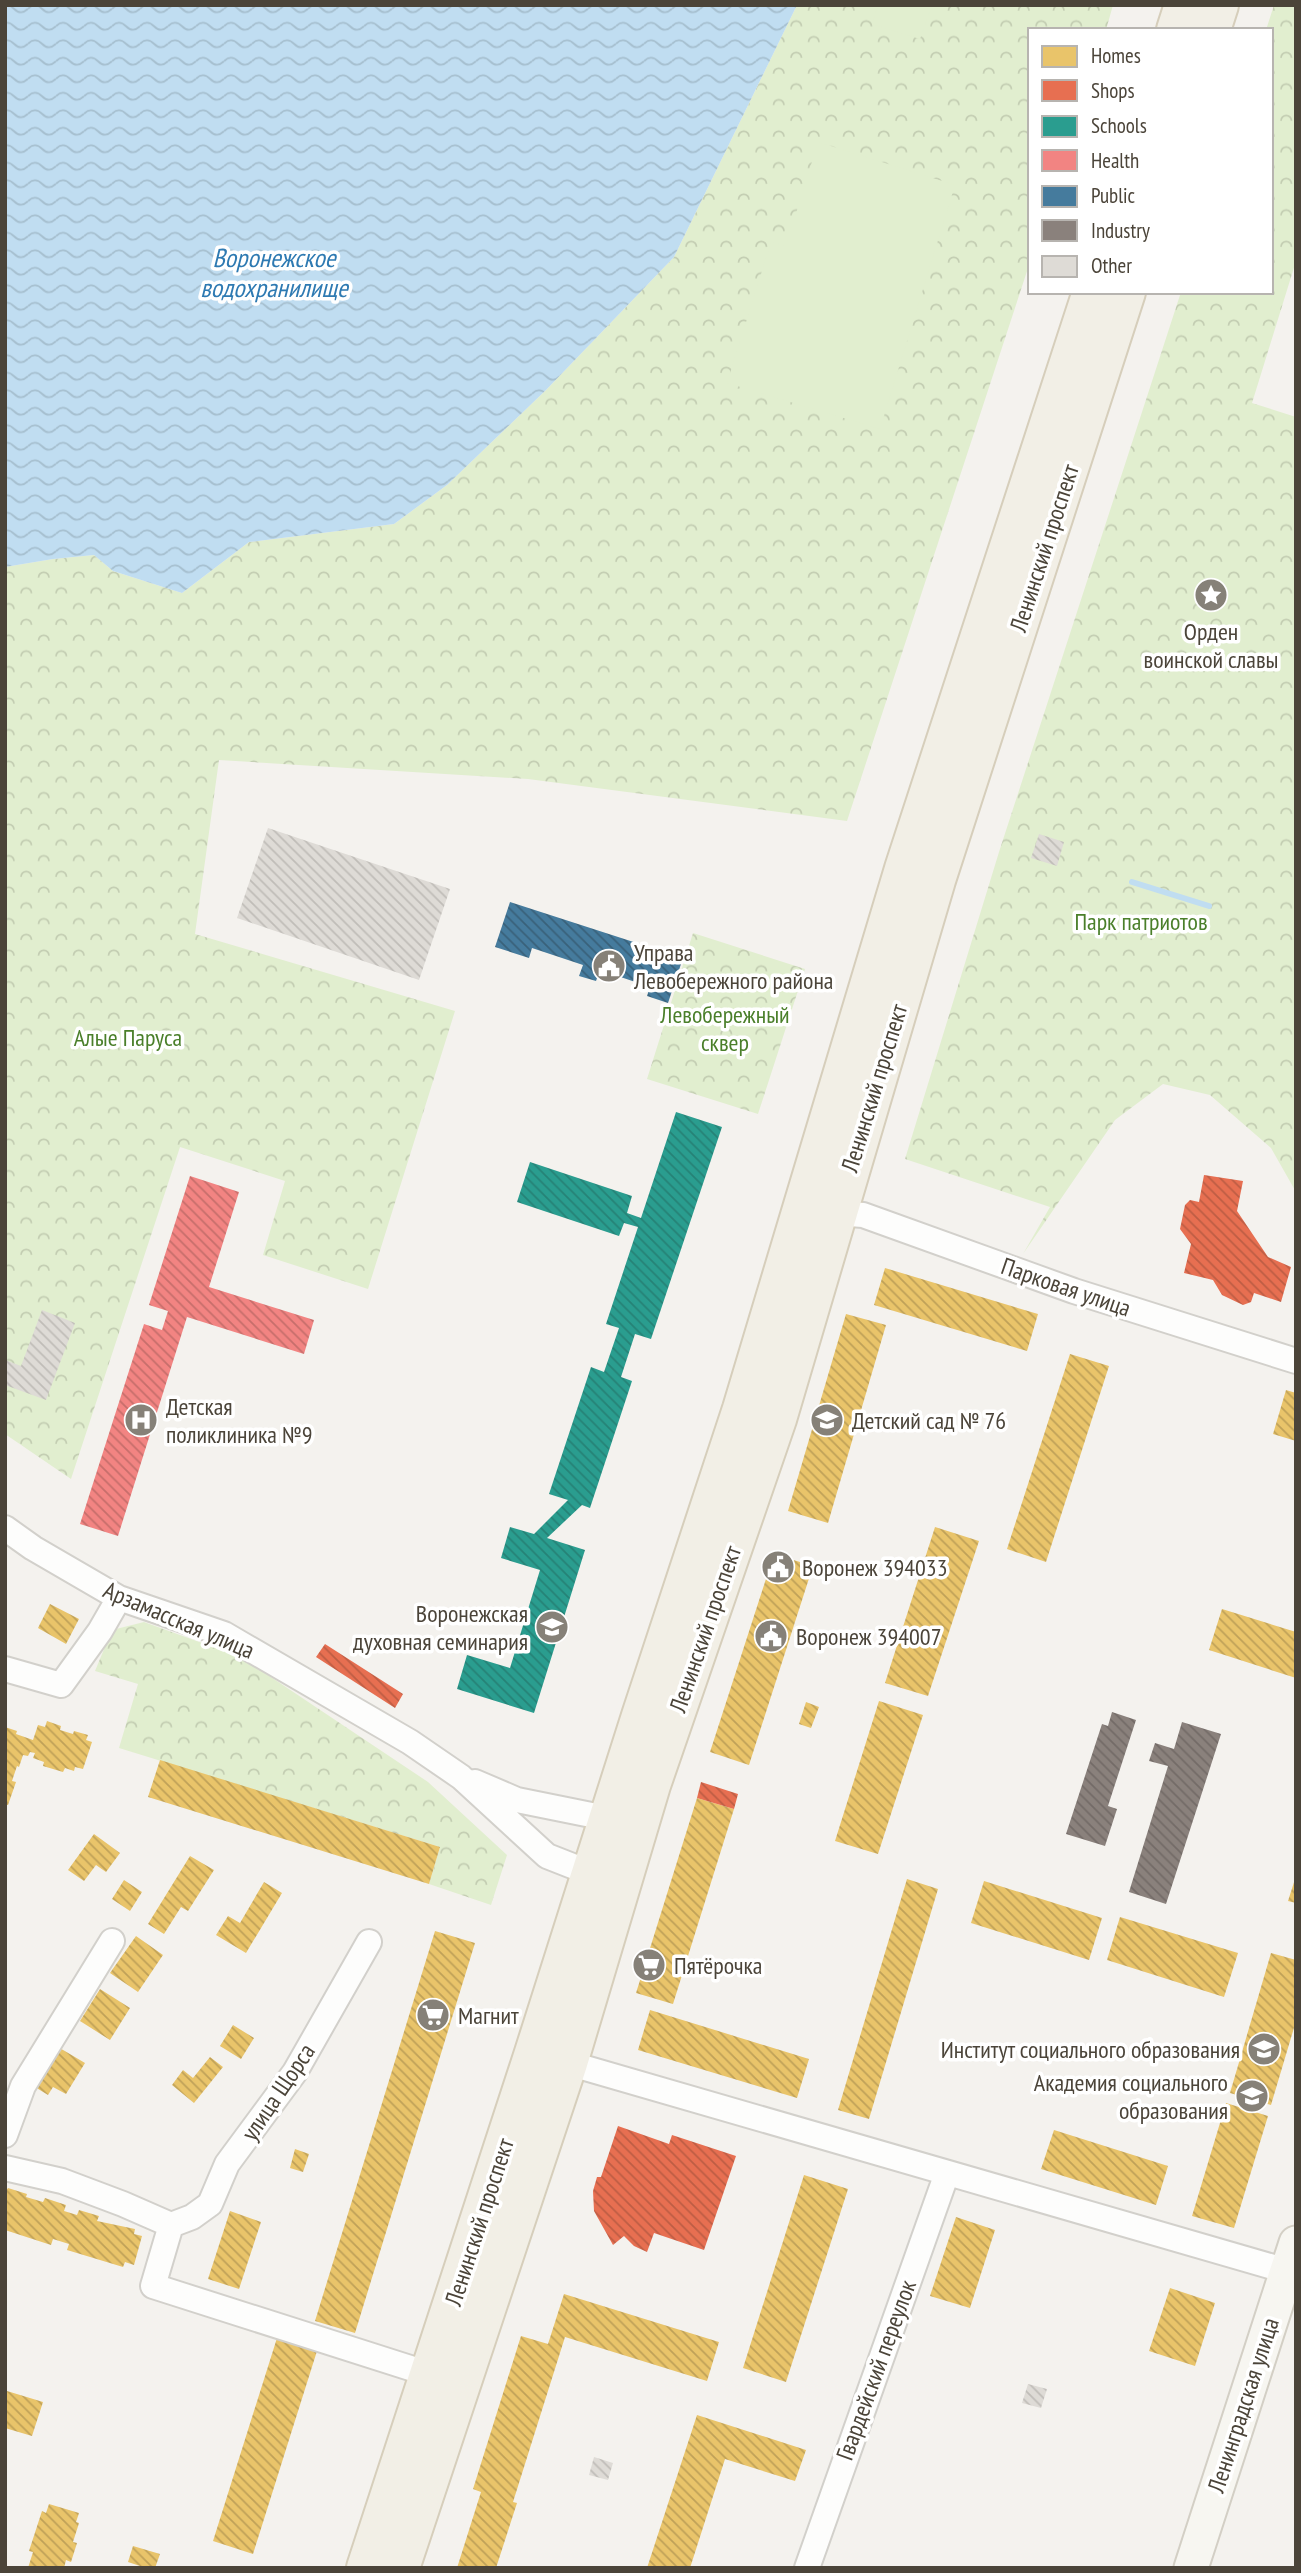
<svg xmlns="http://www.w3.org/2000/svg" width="1301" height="2573" font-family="'PT Sans Narrow',sans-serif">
  <defs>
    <pattern id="park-crowns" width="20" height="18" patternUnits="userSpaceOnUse" patternTransform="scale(1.75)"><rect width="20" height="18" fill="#e1eecf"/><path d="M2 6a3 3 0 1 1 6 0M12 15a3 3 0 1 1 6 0" fill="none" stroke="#c3cdb2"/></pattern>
    <pattern id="water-waves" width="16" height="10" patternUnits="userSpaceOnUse" patternTransform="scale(1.75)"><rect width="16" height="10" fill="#c0ddf1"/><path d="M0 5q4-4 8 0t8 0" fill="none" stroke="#a6bfcf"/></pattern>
    <pattern id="homes-back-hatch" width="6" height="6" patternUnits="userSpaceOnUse" patternTransform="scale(1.75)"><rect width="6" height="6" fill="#e9c46a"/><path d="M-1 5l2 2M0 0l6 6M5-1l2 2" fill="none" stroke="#bfa158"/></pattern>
    <pattern id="shops-back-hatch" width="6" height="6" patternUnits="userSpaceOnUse" patternTransform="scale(1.75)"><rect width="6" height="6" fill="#e76f51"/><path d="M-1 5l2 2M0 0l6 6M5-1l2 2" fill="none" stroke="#bd5d44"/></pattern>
    <pattern id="schools-back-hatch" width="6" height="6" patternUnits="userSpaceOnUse" patternTransform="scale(1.75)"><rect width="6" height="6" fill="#2a9d8f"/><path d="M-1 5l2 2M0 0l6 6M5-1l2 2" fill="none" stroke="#268276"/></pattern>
    <pattern id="health-back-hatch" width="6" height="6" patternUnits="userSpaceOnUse" patternTransform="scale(1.75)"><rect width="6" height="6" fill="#f28482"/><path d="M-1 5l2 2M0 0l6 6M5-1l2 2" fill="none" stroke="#c66e6b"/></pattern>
    <pattern id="public-back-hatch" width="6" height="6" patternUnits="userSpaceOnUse" patternTransform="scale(1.75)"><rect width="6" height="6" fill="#457b9d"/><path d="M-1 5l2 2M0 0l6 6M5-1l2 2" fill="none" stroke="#39617a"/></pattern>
    <pattern id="industry-back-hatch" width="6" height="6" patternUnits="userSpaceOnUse" patternTransform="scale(1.75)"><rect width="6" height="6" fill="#8a817c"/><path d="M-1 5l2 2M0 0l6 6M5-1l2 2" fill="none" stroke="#736b67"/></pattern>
    <pattern id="building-back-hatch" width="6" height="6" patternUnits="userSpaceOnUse" patternTransform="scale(1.75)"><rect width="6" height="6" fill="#dedbd6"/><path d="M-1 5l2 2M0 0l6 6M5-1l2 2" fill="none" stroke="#c0bdb8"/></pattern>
  </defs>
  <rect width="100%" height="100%" fill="#f4f2ee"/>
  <path fill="url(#park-crowns)" d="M797,5H1113L1106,30H1030V262L847,821L528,779L219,760L195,934L455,1011L368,1289L263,1255L285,1181L180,1147L71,1479L5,1434V567L53,559L94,555L113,571L182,593L249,542L394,524L447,485L546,390L674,257Z
    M1274,5H1296V261L1252,403L1296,417V1192L1271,1148L1210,1095L1163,1084L1115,1120L1023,1254L1050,1207L905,1159L999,852L1181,292H1271V30H1266Z
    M693,933L805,969L758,1114L647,1079Z
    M144,1622L241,1657L428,1782L507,1855L491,1905L429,1884L440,1847L119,1748L138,1684L95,1671L112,1630Z"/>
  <path fill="#e1eecf" d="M878,5H932L920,39L872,24Z
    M818,142L955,185L880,429L727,383L771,242L786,246Z"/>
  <path fill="url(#water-waves)" d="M5,5H797L674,257L546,390L447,485L394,524L249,542L182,593L113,571L94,555L53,559L5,567Z"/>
  <path fill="url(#homes-back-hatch)" d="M885,1268L1038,1314L1027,1351L874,1305Z
    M846,1314L886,1325L828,1523L788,1511Z
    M1070,1354L1109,1366L1046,1562L1007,1549Z
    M1286,1390L1296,1393V1441L1273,1434Z
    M935,1527L979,1541L928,1696L885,1683Z
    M774,1554L813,1566L749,1765L710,1752Z
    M50,1604L79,1619L66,1644L38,1628Z
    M1222,1609L1296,1632V1678L1209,1650Z
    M879,1701L923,1715L878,1854L835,1841Z
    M806,1702L819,1707L811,1728L799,1724Z
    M47,1721L61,1726L60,1730L73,1734L74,1731L88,1735L86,1740L92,1742L83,1769L75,1767L74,1771L65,1768L63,1772L43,1766L44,1762L33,1758L35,1753L30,1752L28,1756L23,1755L19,1767L17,1766L12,1781L16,1782L8,1805H5V1727L17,1731L16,1734L33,1740L38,1725L45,1727Z
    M160,1760L440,1847L429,1884L148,1797Z
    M697,1798L734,1809L673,2004L636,1993Z
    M94,1834L120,1853L106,1872L96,1865L84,1881L68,1870Z
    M190,1856L214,1870L188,1911L181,1907L164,1934L148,1924Z
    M907,1879L938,1889L869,2119L838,2110Z
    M1295,1879H1296V1903L1288,1901Z
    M124,1880L142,1892L130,1911L112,1899Z
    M984,1881L1102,1918L1089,1960L971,1923Z
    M264,1882L282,1893L246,1953L216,1935L228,1916L240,1923Z
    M1120,1917L1238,1953L1224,1997L1107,1960Z
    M435,1931L475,1943L355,2333L315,2321Z
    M136,1936L163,1955L138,1992L110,1973Z
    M1271,1953L1296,1960V2021L1271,2105L1230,2093Z
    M100,1989L130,2008L110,2040L80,2021Z
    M650,2010L809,2059L797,2098L638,2050Z
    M233,2025L254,2038L241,2059L220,2046Z
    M58,2047L85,2063L66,2094L53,2087L48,2095L35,2087Z
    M210,2057L223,2067L194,2103L172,2085L183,2070L193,2078Z
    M1226,2103L1268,2116L1234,2228L1192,2216Z
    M1054,2130L1168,2166L1156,2205L1041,2169Z
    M295,2149L309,2154L303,2172L290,2168Z
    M804,2175L848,2189L786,2382L743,2368Z
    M8,2188L27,2194L26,2197L43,2202L45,2198L66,2205L64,2211L77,2215L79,2210L99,2216L97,2221L135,2229L134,2234L142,2236L134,2265L125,2262L123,2267L67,2250L69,2244L53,2239L51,2245L5,2230V2192Z
    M230,2211L261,2222L239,2289L208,2279Z
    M956,2217L995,2230L970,2308L930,2296Z
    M1170,2288L1215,2303L1195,2366L1149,2351Z
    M564,2294L719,2342L707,2381L565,2337L513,2502L517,2503L496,2568H457L481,2492L473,2489L521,2336L548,2344Z
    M277,2338L317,2351L253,2554L213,2541Z
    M7,2391L43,2402L32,2436L5,2428Z
    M697,2415L806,2450L795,2481L725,2459L690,2568H647Z
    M49,2504L79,2513L76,2522L79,2523L73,2542L77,2543L71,2562L66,2560L64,2568H28L33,2552L29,2551L42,2511L46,2513Z
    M133,2546L160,2554L155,2568H146L128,2562Z"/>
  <path fill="url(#shops-back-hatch)" d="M1204,1175L1243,1181L1237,1211L1268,1257L1291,1267L1281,1302L1254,1293L1251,1302L1243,1305L1222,1295L1213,1280L1184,1273L1191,1244L1180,1229L1185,1205L1190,1200L1199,1202Z
    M325,1644L403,1694L395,1708L316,1657Z
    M701,1782L738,1794L734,1809L697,1798Z
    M618,2126L669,2144L672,2135L736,2156L704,2250L654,2233L647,2252L634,2246L624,2236L613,2245L594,2211L593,2191L597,2177H601Z"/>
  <path fill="url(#schools-back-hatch)" d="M676,1112L722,1127L651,1339L635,1334L621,1377L632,1381L590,1508L582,1505L547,1538L585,1550L534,1713L457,1689L467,1655L510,1668L540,1570L501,1558L510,1527L534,1534L568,1500L549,1494L591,1367L604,1372L619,1328L606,1324L638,1227L624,1223L619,1236L517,1202L530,1162L632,1196L627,1213L641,1218Z"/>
  <path fill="url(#health-back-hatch)" d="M190,1176L239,1192L209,1287L314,1320L304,1354L187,1317L118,1536L80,1524L144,1324L162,1330L168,1311L149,1305Z"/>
  <path fill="url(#public-back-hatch)" d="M510,902L683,958L668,1003L647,996L650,987L600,970L596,981L579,976L583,965L532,948L529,958L495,947Z"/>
  <path fill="url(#industry-back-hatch)" d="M1112,1712L1136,1720L1108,1806L1117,1809L1105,1846L1066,1834L1102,1724L1108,1726Z
    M1182,1722L1221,1734L1166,1904L1129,1892L1168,1766L1149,1761L1155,1743L1174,1749Z"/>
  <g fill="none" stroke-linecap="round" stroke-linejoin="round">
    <path stroke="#c0ddf1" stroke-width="6" d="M1132,882L1209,906"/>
  </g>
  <path fill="url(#building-back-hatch)" d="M268,828L450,889L419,980L237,918Z
    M1039,834L1064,842L1057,866L1031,858Z
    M42,1310L75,1323L46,1400L5,1385V1360L21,1366Z
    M1028,2384L1047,2389L1041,2408L1022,2403Z
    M594,2457L613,2463L608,2480L589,2475Z"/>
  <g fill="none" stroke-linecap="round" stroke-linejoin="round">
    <defs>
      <path id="street" d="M836,1213L863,1215L1074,1291L1296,1361
        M5,1528L33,1548L119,1598L224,1634L410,1742L461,1777L547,1856L603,1878
        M5,1669L61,1685L100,1631L119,1598
        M475,1782L517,1800L621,1821
        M568,2063L1287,2271
        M5,2135L23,2086L112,1941
        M5,2168L62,2181L123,2204L171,2225
        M171,2225L153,2286L429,2374
        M171,2225L192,2217L210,2204L227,2164L295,2072L369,1942
        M807,2568L947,2173"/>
      <path id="secondary" d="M1191,2568L1296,2243"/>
      <path id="primary" d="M1176,30L1184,5
        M1211,30L1219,5
        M366,2568L534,2053L641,1716L742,1409L904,869L1092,292
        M400,2568L568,2063L651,1785L777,1419L936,880L1126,292"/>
    </defs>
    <use href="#street" stroke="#d2d0cb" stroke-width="28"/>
    <use href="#secondary" stroke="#d3cfc5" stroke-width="37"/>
    <use href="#primary" stroke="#d6cebb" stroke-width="42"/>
    <use href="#street" stroke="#fdfdfc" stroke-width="24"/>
    <use href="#secondary" stroke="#f7f6f1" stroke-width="33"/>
    <use href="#primary" stroke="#f2efe6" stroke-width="38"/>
  </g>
  <defs>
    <symbol id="sight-disc" viewBox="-11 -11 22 22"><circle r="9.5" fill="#868178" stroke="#fff"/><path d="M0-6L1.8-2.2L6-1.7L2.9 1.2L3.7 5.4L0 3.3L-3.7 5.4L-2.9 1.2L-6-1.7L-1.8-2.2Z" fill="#fff"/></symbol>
    <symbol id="civic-disc" viewBox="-11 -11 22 22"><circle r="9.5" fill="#868178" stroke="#fff"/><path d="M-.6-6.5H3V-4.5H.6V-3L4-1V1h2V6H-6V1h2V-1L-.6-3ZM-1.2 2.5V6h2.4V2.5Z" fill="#fff"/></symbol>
    <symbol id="hospital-disc" viewBox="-11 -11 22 22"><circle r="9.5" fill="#868178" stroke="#fff"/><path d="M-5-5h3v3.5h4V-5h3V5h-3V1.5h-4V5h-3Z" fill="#fff"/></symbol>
    <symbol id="school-disc" viewBox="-11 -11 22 22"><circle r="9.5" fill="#868178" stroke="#fff"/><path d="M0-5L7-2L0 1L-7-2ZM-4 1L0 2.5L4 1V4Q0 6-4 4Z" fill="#fff"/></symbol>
    <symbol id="supermarket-disc" viewBox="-11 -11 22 22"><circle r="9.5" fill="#868178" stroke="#fff"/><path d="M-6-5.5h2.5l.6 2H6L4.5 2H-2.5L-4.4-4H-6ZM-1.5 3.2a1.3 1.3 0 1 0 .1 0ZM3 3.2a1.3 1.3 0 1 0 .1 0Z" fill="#fff"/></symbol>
    <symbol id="university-disc" viewBox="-11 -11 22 22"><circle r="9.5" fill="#868178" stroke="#fff"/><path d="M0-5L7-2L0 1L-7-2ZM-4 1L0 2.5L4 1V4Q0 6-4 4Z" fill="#fff"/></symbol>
  </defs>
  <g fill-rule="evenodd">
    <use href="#sight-disc" x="1192" y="576" width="38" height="38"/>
    <use href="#civic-disc" x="590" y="947" width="38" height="38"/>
    <use href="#hospital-disc" x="122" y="1401" width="38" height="38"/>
    <use href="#school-disc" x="808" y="1401" width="38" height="38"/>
    <use href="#civic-disc" x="759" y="1548" width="38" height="38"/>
    <use href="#school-disc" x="533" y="1608" width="38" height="38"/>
    <use href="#civic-disc" x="752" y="1617" width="38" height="38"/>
    <use href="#supermarket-disc" x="630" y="1946" width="38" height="38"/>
    <use href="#supermarket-disc" x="414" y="1996" width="38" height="38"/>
    <use href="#university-disc" x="1245" y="2030" width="38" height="38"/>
    <use href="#university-disc" x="1233" y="2077" width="38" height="38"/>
  </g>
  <g text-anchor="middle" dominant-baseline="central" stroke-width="7" stroke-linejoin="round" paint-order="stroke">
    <g font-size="24" fill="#4b4439" stroke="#fff">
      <text transform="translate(1044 548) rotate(-72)">Ленинский проспект</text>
      <text transform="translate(874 1088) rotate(-73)">Ленинский проспект</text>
      <text transform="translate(1066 1287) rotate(19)">Парковая улица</text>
      <text transform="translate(179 1620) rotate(23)">Арзамасская улица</text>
      <text transform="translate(705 1629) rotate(-71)">Ленинский проспект</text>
      <text transform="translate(278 2092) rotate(-56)">улица Щорса</text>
      <text transform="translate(479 2222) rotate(-72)">Ленинский проспект</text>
      <text transform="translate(876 2370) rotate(-70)">Гвардейский переулок</text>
      <text transform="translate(1243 2405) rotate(-72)">Ленинградская улица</text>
    </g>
    <g font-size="24" fill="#4b4439" stroke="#fff" text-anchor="start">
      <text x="1211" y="631" text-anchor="middle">Орден<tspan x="1211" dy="28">воинской славы</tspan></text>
      <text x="634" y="952">Управа<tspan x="634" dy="28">Левобережного района</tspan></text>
      <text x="166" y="1406">Детская<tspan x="166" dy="28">поликлиника №9</tspan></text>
      <text x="852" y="1420">Детский сад № 76</text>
      <text x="802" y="1567">Воронеж 394033</text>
      <text x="528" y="1613" text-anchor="end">Воронежская<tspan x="528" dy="28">духовная семинария</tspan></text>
      <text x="796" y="1636">Воронеж 394007</text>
      <text x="674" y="1965">Пятёрочка</text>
      <text x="458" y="2015">Магнит</text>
      <text x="1240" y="2049" text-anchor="end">Институт социального образования</text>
      <text x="1228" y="2082" text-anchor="end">Академия социального<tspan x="1228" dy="28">образования</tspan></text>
    </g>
    <g font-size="24" fill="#4a7f2a" stroke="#fff">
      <text x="1141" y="921">Парк патриотов</text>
      <text x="725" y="1014">Левобережный<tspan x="725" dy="28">сквер</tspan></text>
      <text x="128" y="1037">Алые Паруса</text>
    </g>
    <g font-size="26" font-style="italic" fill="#2e7ab2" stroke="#fff">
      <text x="274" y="257">Воронежское<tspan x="274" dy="30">водохранилище</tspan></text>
    </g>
  </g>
  <rect width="1301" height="2573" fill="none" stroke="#4b4439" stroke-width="14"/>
  <rect x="1028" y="28" width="245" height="266" fill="#ffffff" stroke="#b7b4b0" stroke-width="2"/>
  <rect x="1042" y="46" width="35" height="21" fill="#e9c46a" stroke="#b7b4b0" stroke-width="2"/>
  <text x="1091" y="63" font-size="21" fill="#4b4439">Homes</text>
  <rect x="1042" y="80" width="35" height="21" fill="#e76f51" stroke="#b7b4b0" stroke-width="2"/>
  <text x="1091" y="98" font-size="21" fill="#4b4439">Shops</text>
  <rect x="1042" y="116" width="35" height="21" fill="#2a9d8f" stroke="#b7b4b0" stroke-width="2"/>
  <text x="1091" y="133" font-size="21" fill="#4b4439">Schools</text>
  <rect x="1042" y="150" width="35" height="21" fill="#f28482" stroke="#b7b4b0" stroke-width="2"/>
  <text x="1091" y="168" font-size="21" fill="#4b4439">Health</text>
  <rect x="1042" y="186" width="35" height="21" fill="#457b9d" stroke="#b7b4b0" stroke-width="2"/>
  <text x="1091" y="203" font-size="21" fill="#4b4439">Public</text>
  <rect x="1042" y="220" width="35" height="21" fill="#8a817c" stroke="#b7b4b0" stroke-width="2"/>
  <text x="1091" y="238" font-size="21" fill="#4b4439">Industry</text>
  <rect x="1042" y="256" width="35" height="21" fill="#dedbd6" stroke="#b7b4b0" stroke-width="2"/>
  <text x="1091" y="273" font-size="21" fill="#4b4439">Other</text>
</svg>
